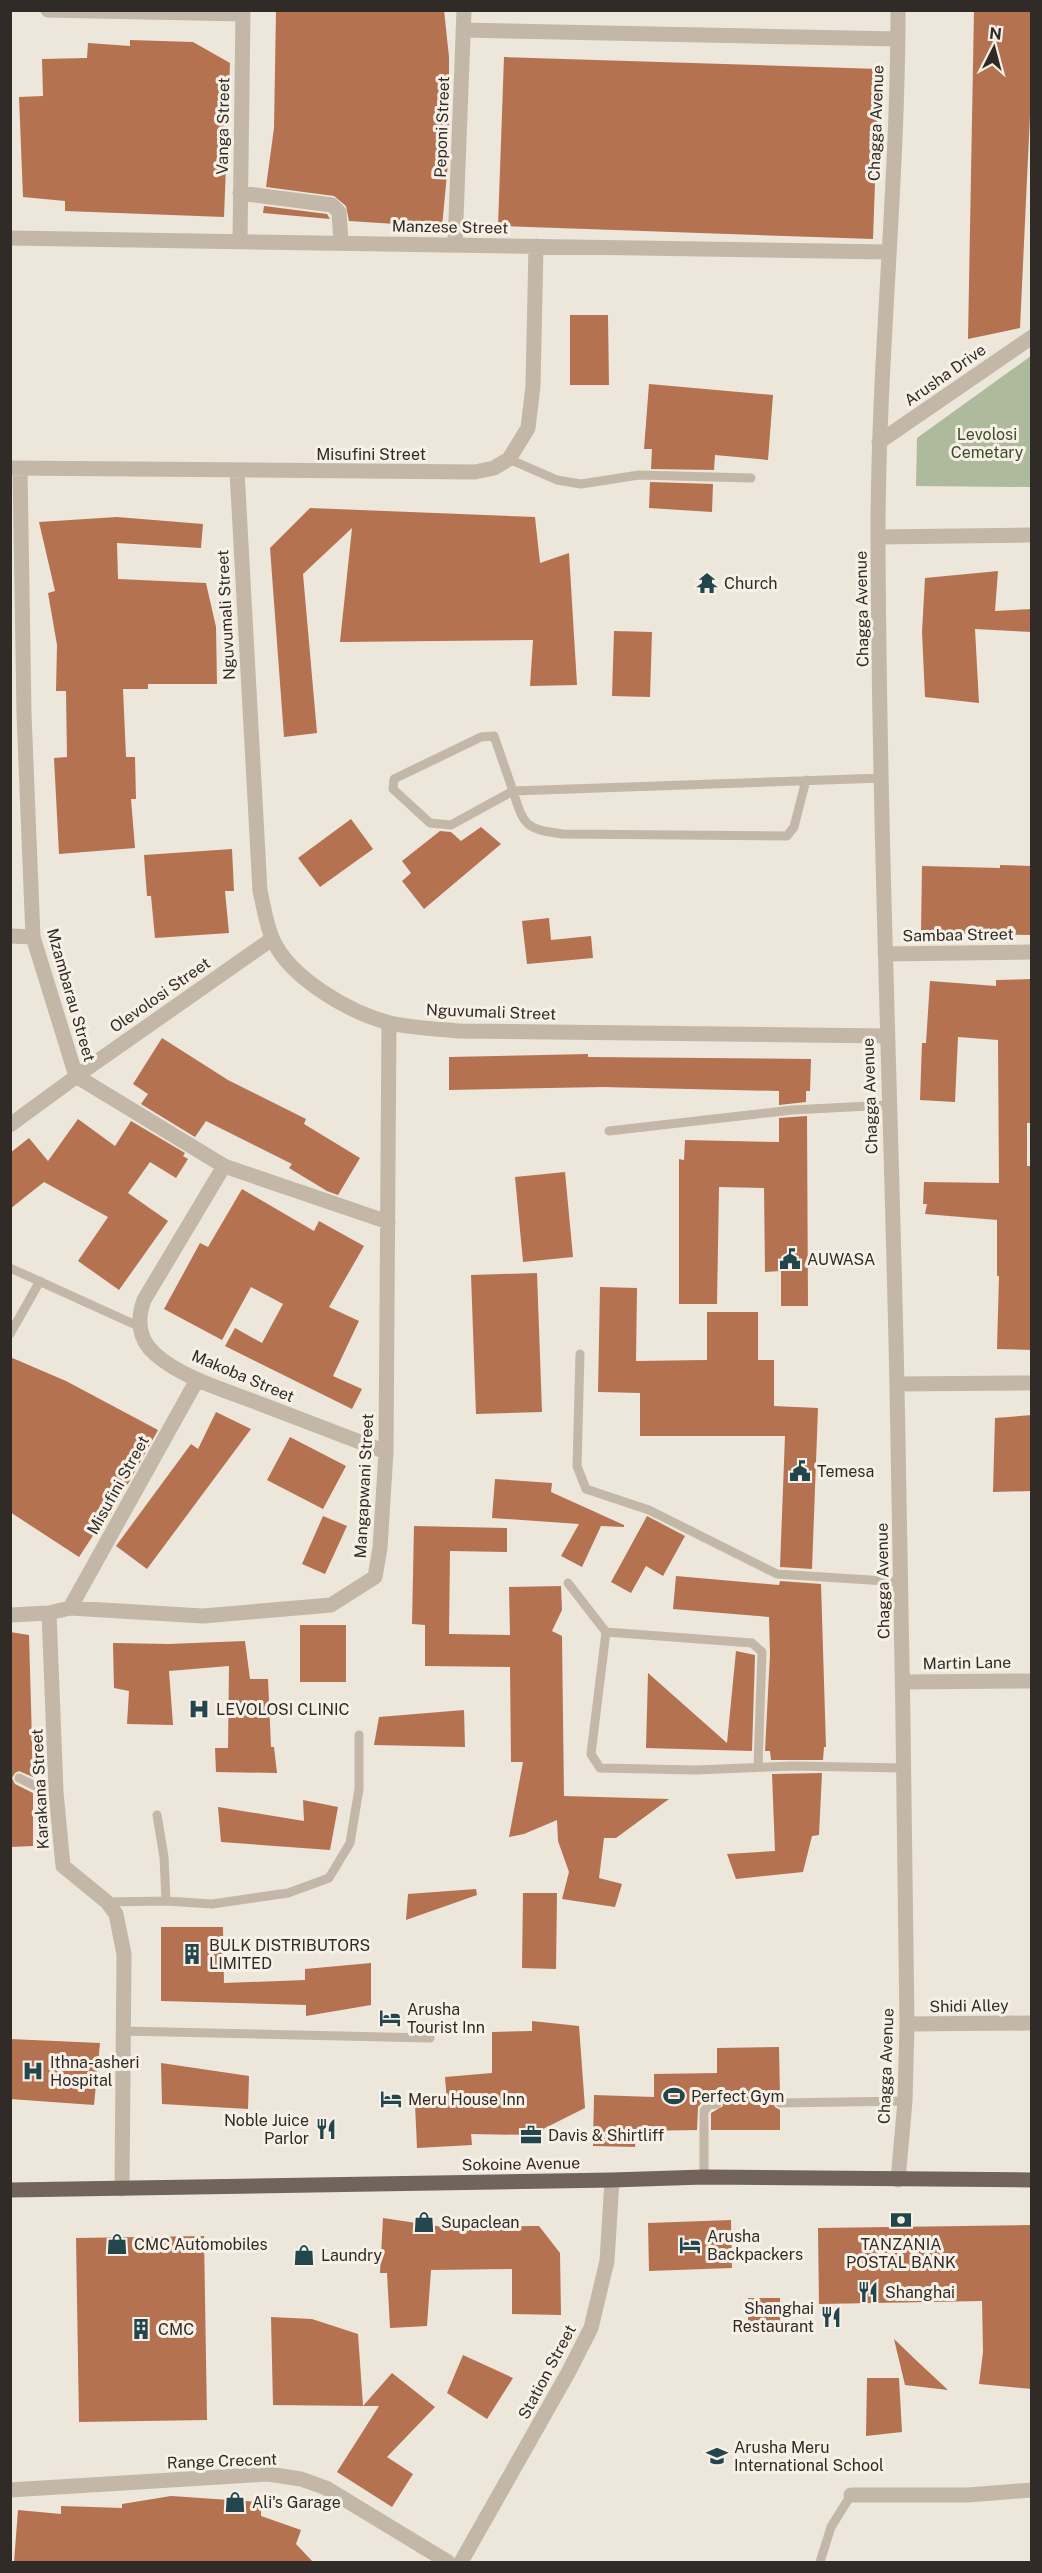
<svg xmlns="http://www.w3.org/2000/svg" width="1042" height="2573" font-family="'Public Sans',sans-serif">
  <rect width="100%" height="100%" fill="#ede6da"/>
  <path fill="#adba9c" d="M1031,356V487L916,486L917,438Z"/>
  <path fill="#b57251" d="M276,10H444L449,57V119L448,163L442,227L349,221L346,206L334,196L266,187L274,128Z
    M974,10H1032V73L1020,328L968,339Z
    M130,40L193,42L230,63L224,217L65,211V201L23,197L19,97L43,96L42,59L87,58L88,43L130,46Z
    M504,57L879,69L873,239L498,226Z
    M264,206L327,214L330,219L263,213Z
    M570,315H608L609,385H570Z
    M649,384L773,395L768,460L715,455L714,470L651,469L652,449H644Z
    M650,482L713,484L712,512L649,508Z
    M310,508L535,517L540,563L569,553L577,685L530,686L533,640L340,642L352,528L303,574L317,733L284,737L270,548Z
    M117,517L203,524L201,548L117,543L118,579L206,583L216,627L217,684H148V689H123L126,757H135L136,799H131L135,848L59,854L54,758L67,757L66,691H56L57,645L48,593L55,591L39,522Z
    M998,571L995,611L1032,609V632L975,629L979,703L925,697L922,632L925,578Z
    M614,631L652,632L650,697L612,696Z
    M351,819L373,849L320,887L298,858Z
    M481,827L501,844L424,909L402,881L411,873L402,861L440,831L451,832L461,841Z
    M232,849L234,891H225L229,933L155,938L151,896H147L144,855Z
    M1000,865L1032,866V935L921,933L922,866L1000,868Z
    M549,918L551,940L591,936L593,958L527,964L522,921Z
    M1032,979V1123H1027V1166H1032V1350L997,1349L999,1276H997V1220L925,1214L927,1204H923L924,1182L999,1183L998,1040L958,1037L955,1102L920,1100L922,1043H926L930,981L996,986V980Z
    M162,1038L228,1080L306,1119L304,1124L360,1158L338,1195L327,1191L289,1168L292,1164L206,1121L195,1137L141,1104L148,1094L133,1084Z
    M588,1054V1057L811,1059L810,1091H806V1102L779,1105V1091L603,1087L449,1090V1057Z
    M807,1116L808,1306H781V1271L765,1272L764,1188L719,1187L717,1304H679V1159L684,1160L685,1140L779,1142V1118Z
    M78,1119L115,1146L131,1121L185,1153L183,1156L188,1159L176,1178L150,1162L128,1193L168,1221L119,1290L78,1261L108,1217L44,1182L10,1209V1153L29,1138L48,1161Z
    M565,1172L573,1257L523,1262L515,1177Z
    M242,1189L314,1231L319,1221L364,1246L329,1307L359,1321L333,1376L362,1389L352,1409L225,1346L235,1328L262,1343L283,1304L251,1287L222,1340L164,1309L200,1243L208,1247Z
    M537,1273L542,1412L476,1414L471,1275Z
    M600,1287L637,1288L636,1361L707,1360V1312H758V1360H774V1406L818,1408L812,1569L780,1567L785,1436H640V1393L598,1392Z
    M10,1357L66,1381L158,1430L100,1534L96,1531L79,1557L10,1512Z
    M216,1412L251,1429L147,1569L116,1546L191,1444L198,1449Z
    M1032,1415V1491L993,1492L995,1418Z
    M290,1437L346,1466L323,1509L267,1480Z
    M495,1479L552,1483L551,1492L624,1525V1527L601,1526L582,1567L561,1556L579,1524L492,1518Z
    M323,1516L347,1526L325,1574L302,1564Z
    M647,1516L685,1536L663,1576L646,1566L631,1593L611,1582Z
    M414,1526L507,1528V1552L450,1551L449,1634L510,1635L509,1587L561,1586L562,1610L552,1631L562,1636L564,1796L669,1799L616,1838H604L599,1878L622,1884L615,1907L562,1899L569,1872L558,1841L557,1820L524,1834L509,1837L523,1762H511L510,1667L425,1666V1625L412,1624Z
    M676,1576L779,1585L780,1581L821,1584L826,1747H824L823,1760H771L770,1751H765L770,1654L769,1617L673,1609Z
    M300,1625H346V1682H300Z
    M10,1632L29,1635L33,1777L19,1771L15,1773L12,1778L15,1784L33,1793V1846L10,1847Z
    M245,1641L250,1679H268L271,1747H274L277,1773L216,1772L215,1748H228L229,1666L169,1671L173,1725L127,1724L129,1691L114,1688L113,1643L168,1644Z
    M736,1651L755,1655L752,1751L646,1748L648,1673L727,1743Z
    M464,1710L465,1747L374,1745L379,1717Z
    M822,1773L819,1835L812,1836L803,1872L736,1879L727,1854L775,1851L772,1774Z
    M303,1800L338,1807L330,1850L221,1842L218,1807L304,1821Z
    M476,1889L477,1895L406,1920L408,1894Z
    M523,1893H557L556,1969L522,1968Z
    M161,1927H223L224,1983L305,1980V1969L371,1963V2005L306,2016V2005L161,2001Z
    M532,2021L579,2026L585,2108L531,2135L471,2134L472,2145L417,2148L415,2104L447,2102L445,2077L492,2073V2032L532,2031Z
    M10,2039L100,2043L94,2105L10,2099Z
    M779,2047L780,2096L773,2103L775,2107L780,2110V2130H711V2113L723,2106L722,2100L716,2097L704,2100L698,2107L697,2130L636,2131L635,2147L593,2146L594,2095L654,2097V2074L717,2073V2048Z
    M161,2063L249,2076L248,2109L162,2104Z
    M383,2218L443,2227L539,2226L560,2253L561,2315L512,2314V2269L431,2270L427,2326L390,2328L387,2273H380Z
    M731,2220L732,2268L649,2271L648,2223Z
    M1032,2225V2389L979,2384L983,2352L982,2301L819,2304L818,2228Z
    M204,2236L207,2420L79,2422L76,2238Z
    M748,2298H780V2334H748Z
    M271,2317L312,2319L358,2334L363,2406L273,2405Z
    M894,2339L918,2362L948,2390L905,2385Z
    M463,2355L513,2378L487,2419L447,2393Z
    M392,2373L435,2407L387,2457L413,2474L392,2507L337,2472L379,2406H363Z
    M867,2378H899L902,2432L866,2436Z
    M171,2496L261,2502V2516L301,2530L296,2544L313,2562H14L18,2510L61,2514V2506L122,2508V2504Z"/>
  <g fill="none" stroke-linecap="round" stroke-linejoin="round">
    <path stroke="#c3b7a8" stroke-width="9" d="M509,459L557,480L581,484L639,475L751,478
      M806,780L794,827L787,836L563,834C525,829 524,826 513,791L451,825L430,823L393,789L394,779L481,737L494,736L513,791L882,778
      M609,1131L792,1110L888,1105
      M10,1268L138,1326
      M10,1334L40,1281
      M580,1354L577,1466L586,1489L649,1510L777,1574L901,1582
      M568,1583L606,1632L752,1643L762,1652L758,1767
      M606,1632L591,1754L600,1768L695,1770L792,1766L904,1768
      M19,1778L57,1797
      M157,1815L164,1857L166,1901
      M107,1902L166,1901L212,1904L288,1893L329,1878L350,1843L359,1789V1735
      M122,2031L430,2038
      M780,2103L905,2101
      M704,2177V2111L709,2105L717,2104
      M820,2562L831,2527L851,2495"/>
    <path stroke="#c3b7a8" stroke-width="15" d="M48,10L243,14
      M898,10C898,186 878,361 878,536C879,820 891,1103 897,1387C902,1599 904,1812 907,2024L905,2101L898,2180
      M463,30L898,39
      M240,193L332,205L339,212L341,243
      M10,238L889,252
      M240,241L243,10
      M455,245L464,10
      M879,442L1032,337
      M10,468L475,472L494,468L509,459L528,428L533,386L536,246
      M20,469L24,714L33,937L76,1076L224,1166L388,1222
      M237,471L260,891C264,907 266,925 273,940C290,978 350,1013 390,1023C412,1028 436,1029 459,1031L886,1036
      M878,537L1032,535
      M10,936L33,937
      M885,954L1032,952
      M10,1125L92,1065L272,939
      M224,1166L144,1300C137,1319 138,1339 155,1354C181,1377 221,1389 253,1401C297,1418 342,1435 386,1452
      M897,1384L1032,1383
      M70,1608L197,1380
      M49,1613L56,1792L63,1866L107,1902L116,1914L124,1954L122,2189
      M10,1615L49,1613L70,1608L203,1616L331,1605L375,1577L380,1548L386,1452L389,1023
      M903,1682L1032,1681
      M907,2024L1032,2023
      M10,2490L268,2474L301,2479L326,2488L448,2562
      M851,2495H968L1032,2490
      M461,2562L568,2373L591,2328L607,2261L612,2180"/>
    <path stroke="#71645a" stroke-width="15" d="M10,2190L612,2180L704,2177L1032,2180"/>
  </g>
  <defs>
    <symbol id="temple-bare" viewBox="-9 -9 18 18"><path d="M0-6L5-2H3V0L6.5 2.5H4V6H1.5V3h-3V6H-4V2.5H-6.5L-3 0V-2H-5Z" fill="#23464d" stroke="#f6f0e6" stroke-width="2.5" paint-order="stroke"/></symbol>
    <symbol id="civic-bare" viewBox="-9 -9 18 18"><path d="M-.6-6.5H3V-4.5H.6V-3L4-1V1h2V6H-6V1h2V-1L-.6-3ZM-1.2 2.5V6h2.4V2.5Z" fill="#23464d" stroke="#f6f0e6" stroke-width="2.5" paint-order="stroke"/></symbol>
    <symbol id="hospital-bare" viewBox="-9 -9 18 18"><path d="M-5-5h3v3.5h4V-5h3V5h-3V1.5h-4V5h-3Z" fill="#23464d" stroke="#f6f0e6" stroke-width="2.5" paint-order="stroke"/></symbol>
    <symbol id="building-bare" viewBox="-9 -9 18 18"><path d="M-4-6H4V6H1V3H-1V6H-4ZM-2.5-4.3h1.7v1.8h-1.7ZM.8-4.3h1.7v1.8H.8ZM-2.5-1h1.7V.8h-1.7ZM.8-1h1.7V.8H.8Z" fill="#23464d" stroke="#f6f0e6" stroke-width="2.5" paint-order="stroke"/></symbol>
    <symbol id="hotel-bare" viewBox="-9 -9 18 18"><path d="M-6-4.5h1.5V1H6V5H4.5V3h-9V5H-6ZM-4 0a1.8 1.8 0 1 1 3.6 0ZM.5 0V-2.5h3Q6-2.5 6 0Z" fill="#23464d" stroke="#f6f0e6" stroke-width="2.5" paint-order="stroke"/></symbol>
    <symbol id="stadium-bare" viewBox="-9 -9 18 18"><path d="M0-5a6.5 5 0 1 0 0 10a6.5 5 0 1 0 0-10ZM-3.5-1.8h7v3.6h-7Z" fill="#23464d" stroke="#f6f0e6" stroke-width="2.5" paint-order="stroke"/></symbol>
    <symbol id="restaurant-bare" viewBox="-9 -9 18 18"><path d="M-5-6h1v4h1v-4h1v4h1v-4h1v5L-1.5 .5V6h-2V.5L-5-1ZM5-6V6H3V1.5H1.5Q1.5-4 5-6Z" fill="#23464d" stroke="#f6f0e6" stroke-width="2.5" paint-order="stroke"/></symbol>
    <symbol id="office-bare" viewBox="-9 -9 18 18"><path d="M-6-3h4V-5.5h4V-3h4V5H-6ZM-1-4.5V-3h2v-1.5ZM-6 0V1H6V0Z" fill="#23464d" stroke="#f6f0e6" stroke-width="2.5" paint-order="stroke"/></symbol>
    <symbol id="bank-bare" viewBox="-9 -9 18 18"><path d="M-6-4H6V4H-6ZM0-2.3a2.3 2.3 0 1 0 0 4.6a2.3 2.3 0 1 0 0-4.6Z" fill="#23464d" stroke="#f6f0e6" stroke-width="2.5" paint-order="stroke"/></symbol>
    <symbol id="shop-bare" viewBox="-9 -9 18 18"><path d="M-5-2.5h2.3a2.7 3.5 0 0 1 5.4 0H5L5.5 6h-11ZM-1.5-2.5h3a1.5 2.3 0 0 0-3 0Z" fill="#23464d" stroke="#f6f0e6" stroke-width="2.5" paint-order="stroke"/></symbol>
    <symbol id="school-bare" viewBox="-9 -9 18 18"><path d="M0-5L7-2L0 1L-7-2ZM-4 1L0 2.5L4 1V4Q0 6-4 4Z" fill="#23464d" stroke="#f6f0e6" stroke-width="2.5" paint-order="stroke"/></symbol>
  </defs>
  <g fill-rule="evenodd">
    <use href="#temple-bare" x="692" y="568" width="30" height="30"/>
    <use href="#civic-bare" x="775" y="1244" width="30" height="30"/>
    <use href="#civic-bare" x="785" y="1456" width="30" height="30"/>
    <use href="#hospital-bare" x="184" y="1694" width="30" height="30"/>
    <use href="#building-bare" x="177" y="1939" width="30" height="30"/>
    <use href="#hotel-bare" x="375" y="2003" width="30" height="30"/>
    <use href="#hospital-bare" x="18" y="2056" width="30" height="30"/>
    <use href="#stadium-bare" x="659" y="2081" width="30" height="30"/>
    <use href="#hotel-bare" x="376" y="2084" width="30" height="30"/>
    <use href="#restaurant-bare" x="311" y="2114" width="30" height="30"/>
    <use href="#office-bare" x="516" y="2120" width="30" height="30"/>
    <use href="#bank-bare" x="886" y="2205" width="30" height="30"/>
    <use href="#shop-bare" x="409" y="2207" width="30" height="30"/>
    <use href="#shop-bare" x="102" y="2229" width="30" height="30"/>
    <use href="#hotel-bare" x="675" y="2230" width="30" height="30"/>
    <use href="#shop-bare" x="289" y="2240" width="30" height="30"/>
    <use href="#restaurant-bare" x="853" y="2277" width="30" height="30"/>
    <use href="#restaurant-bare" x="816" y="2302" width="30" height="30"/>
    <use href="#building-bare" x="126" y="2314" width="30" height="30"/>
    <use href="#school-bare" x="702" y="2441" width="30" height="30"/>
    <use href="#shop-bare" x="220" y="2487" width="30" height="30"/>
  </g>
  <g text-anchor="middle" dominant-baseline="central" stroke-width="6" stroke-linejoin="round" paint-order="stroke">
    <g font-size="16" fill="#312b27" stroke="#f6f0e6">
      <text transform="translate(876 123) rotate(-88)">Chagga Avenue</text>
      <text transform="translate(223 126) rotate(-89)">Vanga Street</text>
      <text transform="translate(442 127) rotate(-88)">Peponi Street</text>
      <text transform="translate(450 227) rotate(1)">Manzese Street</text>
      <text transform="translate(945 375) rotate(-35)">Arusha Drive</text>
      <text x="371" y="454">Misufini Street</text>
      <text transform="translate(862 609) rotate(-91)">Chagga Avenue</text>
      <text transform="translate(226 615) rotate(-93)">Nguvumali Street</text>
      <text transform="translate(958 935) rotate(-1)">Sambaa Street</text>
      <text transform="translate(71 995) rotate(74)">Mzambarau Street</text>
      <text transform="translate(160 995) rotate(-35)">Olevolosi Street</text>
      <text transform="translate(491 1012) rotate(2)">Nguvumali Street</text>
      <text transform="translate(870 1096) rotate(-92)">Chagga Avenue</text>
      <text transform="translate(243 1376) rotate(23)">Makoba Street</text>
      <text transform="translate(118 1485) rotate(-61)">Misufini Street</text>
      <text transform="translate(364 1486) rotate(-87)">Mangapwani Street</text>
      <text transform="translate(883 1581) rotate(-91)">Chagga Avenue</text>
      <text transform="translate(967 1663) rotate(-1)">Martin Lane</text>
      <text transform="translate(40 1789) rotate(-93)">Karakana Street</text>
      <text transform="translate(969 2006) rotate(-1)">Shidi Alley</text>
      <text transform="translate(886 2066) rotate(-88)">Chagga Avenue</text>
      <text transform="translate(521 2164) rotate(-1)">Sokoine Avenue</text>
      <text transform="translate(547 2372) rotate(-62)">Station Street</text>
      <text transform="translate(222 2461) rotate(-2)">Range Crecent</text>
    </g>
    <g font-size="16" fill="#3f4c2e" stroke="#f6f0e6">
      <text x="987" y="434">Levolosi<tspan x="987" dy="18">Cemetary</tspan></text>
    </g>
    <g font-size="16" fill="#312b27" stroke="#f6f0e6" text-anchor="start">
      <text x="724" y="583">Church</text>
      <text x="807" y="1259">AUWASA</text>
      <text x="817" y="1471">Temesa</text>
      <text x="216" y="1709">LEVOLOSI CLINIC</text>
      <text x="209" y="1945">BULK DISTRIBUTORS<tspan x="209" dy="18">LIMITED</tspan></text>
      <text x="407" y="2009">Arusha<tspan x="407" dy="18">Tourist Inn</tspan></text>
      <text x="50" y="2062">Ithna-asheri<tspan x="50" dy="18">Hospital</tspan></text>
      <text x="691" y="2096">Perfect Gym</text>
      <text x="408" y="2099">Meru House Inn</text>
      <text x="309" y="2120" text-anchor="end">Noble Juice<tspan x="309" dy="18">Parlor</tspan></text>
      <text x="548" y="2135">Davis &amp; Shirtliff</text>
      <text x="441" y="2222">Supaclean</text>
      <text x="707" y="2236">Arusha<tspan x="707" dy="18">Backpackers</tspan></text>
      <text x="134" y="2244">CMC Automobiles</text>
      <text x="901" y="2244" text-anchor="middle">TANZANIA<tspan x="901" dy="18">POSTAL BANK</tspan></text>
      <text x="321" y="2255">Laundry</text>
      <text x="885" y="2292">Shanghai</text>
      <text x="814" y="2308" text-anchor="end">Shanghai<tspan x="814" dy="18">Restaurant</tspan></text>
      <text x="158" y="2329">CMC</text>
      <text x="734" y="2447">Arusha Meru<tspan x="734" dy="18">International School</tspan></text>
      <text x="252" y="2502">Ali's Garage</text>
    </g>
  </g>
  <rect width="1042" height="2573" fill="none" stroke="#312b27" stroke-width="24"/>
  <g transform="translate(994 48) rotate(6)" stroke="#f6f0e6" stroke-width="4.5" paint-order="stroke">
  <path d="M0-4.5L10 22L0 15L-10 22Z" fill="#312b27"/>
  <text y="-9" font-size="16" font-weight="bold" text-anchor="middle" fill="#312b27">N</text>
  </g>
</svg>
